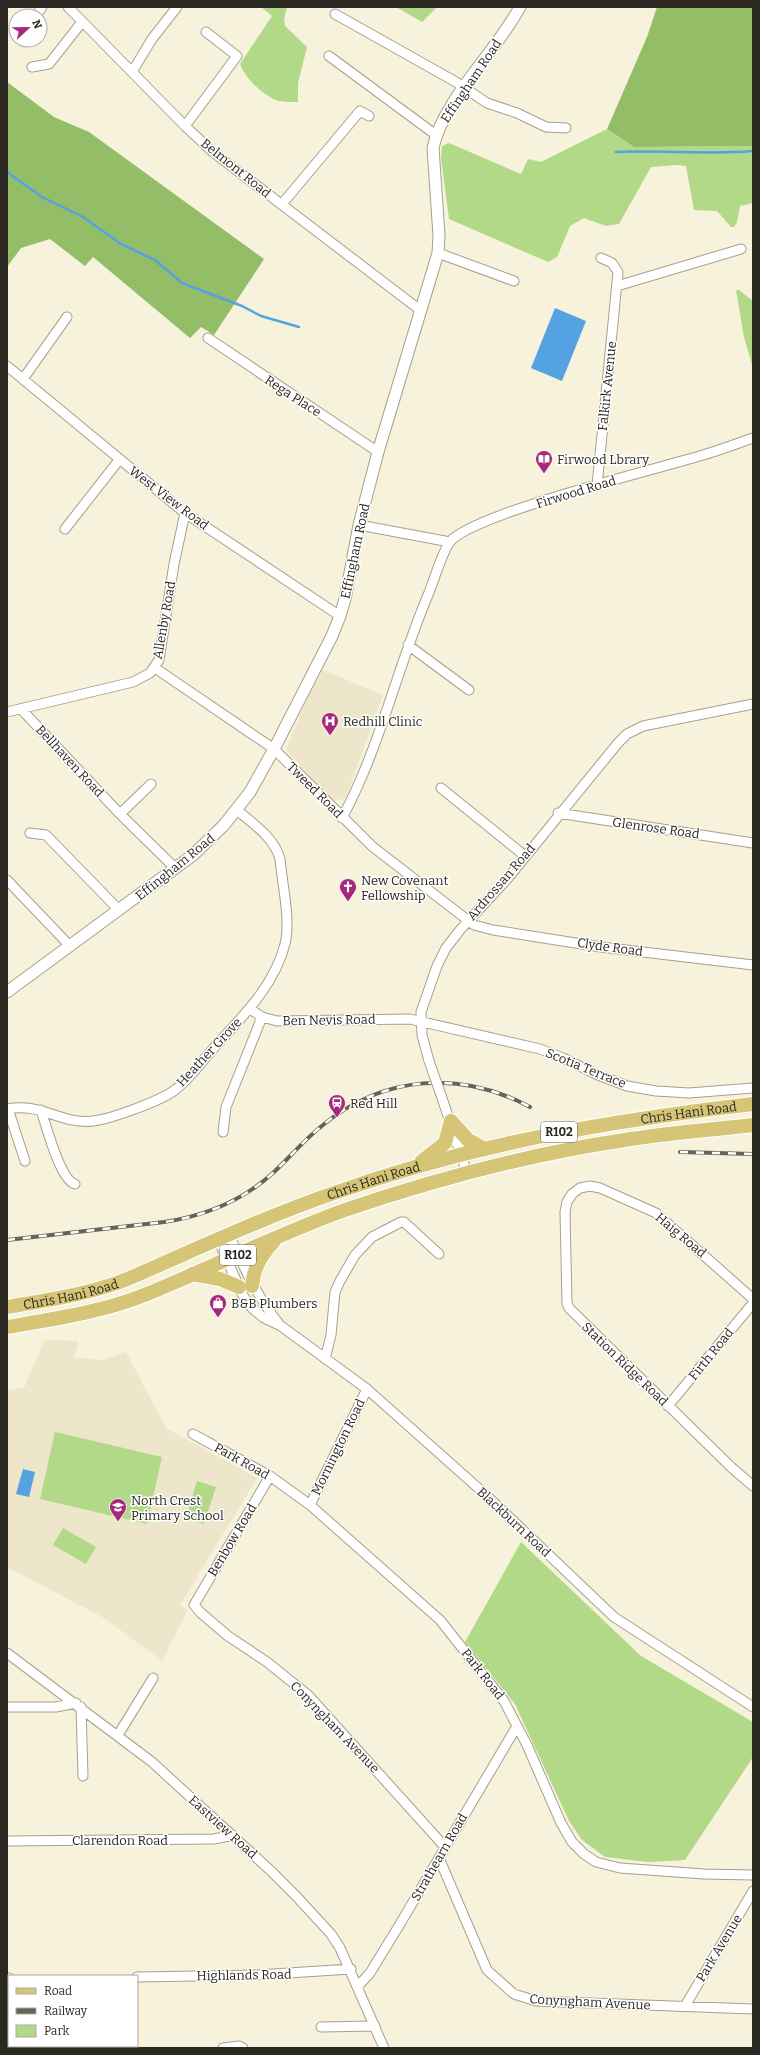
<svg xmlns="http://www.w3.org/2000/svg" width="760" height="2055" font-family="Bitter,serif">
  <rect width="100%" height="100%" fill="#f7f2dc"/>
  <path fill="#ede6ca" d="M322,671H326L383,695L349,789L344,799L336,800L330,799L286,750L306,701Z
    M44,1340L79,1341L74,1357L102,1360L126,1352L166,1428L257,1478L180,1605L188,1610L162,1661L104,1618L7,1567V1390L24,1388Z"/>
  <path fill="#b1d988" d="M261,7H287L284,19L285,26L307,47L298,83V102C292,102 285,102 279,101C264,97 245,78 240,64L272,16Z
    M396,7H437L422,22Z
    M607,129L634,147L753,146V203L740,206L737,222L734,227H731L717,211L694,210L686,166L677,165L651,167L619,224L606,226L584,218L570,226L557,257L548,262L449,219L441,158L442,146L449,143L521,174L528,159L541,162Z
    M736,290H739L753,301V368L744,337Z
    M55,1432L162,1457L147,1524L40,1499Z
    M197,1481L216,1487L204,1524L186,1518Z
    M63,1528L96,1547L86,1564L53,1545Z
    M521,1542L641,1656L753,1722V1757L685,1860L648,1862L605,1857L582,1840L569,1821L515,1704L465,1642Z"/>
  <path fill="#94bd68" d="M657,7H753V146L634,147L607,129L647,37Z
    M7,82L54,117L89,132L264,259L214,335L201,327L190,338L93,257L85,266L50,239L21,248L7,267Z"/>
  <path fill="#54a2e1" d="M555,308L586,321L562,381L531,368Z
    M23,1469L35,1472L29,1497L16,1494Z"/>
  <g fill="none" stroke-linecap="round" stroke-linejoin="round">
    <path stroke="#54a2e1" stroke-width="2.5" d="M616,152C662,150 707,155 753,151
      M7,172L42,197L83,217L121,244L155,260L182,283L242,306L261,316L299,327"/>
    <defs>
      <path id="minor" d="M68,7L185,126L214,153L420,310
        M335,14L456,82L487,103L517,113L546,127L566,128
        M36,16L42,7
        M329,56L436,135
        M32,67L49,64L82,22
        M132,72L152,39L177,7
        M185,126L237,56L206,32
        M282,204L360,111L369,116
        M438,253L514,281
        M617,286L741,249
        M208,338L378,452
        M7,366L185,513L340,616
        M23,379L67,317
        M597,486L618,272L612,263L601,258
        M359,525L450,542
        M65,529L119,460
        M408,645L469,690
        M155,668L274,749L373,847L474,925L493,930L601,947L753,965
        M21,709L120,814L171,864
        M7,712L133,682L150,673L159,660L174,564L185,513
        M441,788L525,856
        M558,813L753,843
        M120,814L151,784
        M342,818C380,748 397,668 428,595C435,578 440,558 449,543C467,515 661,468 703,455C720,450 736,444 753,438
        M30,833L46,835L119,910
        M7,880L70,946
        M250,1009L262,1017L277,1021L410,1019L540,1049L563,1058L598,1075L627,1086L656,1091L689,1093L753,1088
        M429,1061L422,1035L421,1012L437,966L446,948L460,930L508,878L618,743L627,734L643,726L753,704
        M441,1095L467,1173
        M7,1109C41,1102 62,1125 93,1121C111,1119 160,1101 175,1090C189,1079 200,1064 212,1050C241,1018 274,987 285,944C291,919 282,884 280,859C274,837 253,824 237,810
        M8,1109L25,1161
        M41,1110C46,1125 60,1180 75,1184
        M223,1132L226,1107L262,1017
        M229,1235C244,1267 256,1295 279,1324
        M218,1239L242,1294L252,1308L264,1318L281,1326L367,1389L486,1495L614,1617L753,1707
        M753,1299L656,1213L600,1188L590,1186L580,1188L572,1194L567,1202L565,1212L567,1303L569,1308L731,1467L753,1486
        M325,1359L331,1335L335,1292L340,1281L355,1255L372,1237L401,1222H404L439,1254
        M668,1406L753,1303
        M193,1434L270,1476L310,1505L440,1620L504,1701L527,1745L561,1823L572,1842L584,1854L596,1862L620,1868L704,1874L753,1875
        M270,1476L194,1605L201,1613L228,1636L267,1662L308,1695L445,1847
        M310,1505L367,1389
        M7,1653L152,1762L271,1871L297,1897L331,1934L340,1948L384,2048
        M7,1707H56L76,1703
        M81,1707L83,1776
        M118,1735L153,1678
        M7,1841L214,1839L233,1835
        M439,1858L487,1970L514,1994L536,2001L753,2009
        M137,1977L257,1975L351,1969
        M7,1978H9
        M358,1986L370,1973L400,1924L517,1726
        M685,2006L753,1891
        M321,2027L375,2026
        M223,2048L239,2046L243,2048"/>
      <path id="tertiary" d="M7,992L193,855L224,825L250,792L274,749L332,636L340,616L345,599L359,525L378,452L438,253L439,235L433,148C443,100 496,52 520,7"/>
      <g id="primary">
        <path d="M451,1121L468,1140L483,1148"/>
        <path d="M422,1161L445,1143L451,1121"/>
        <path d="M192,1274L220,1279L239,1287"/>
        <path d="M252,1286C254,1266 261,1256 274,1241"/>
        <path id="s1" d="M7,1307C44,1301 82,1295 117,1283C139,1275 161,1264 182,1255C232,1233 282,1211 334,1193C472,1144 608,1121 753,1104"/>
        <path d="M7,1327C54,1319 103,1312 147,1294C213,1267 278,1234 345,1210C436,1179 530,1154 625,1140C667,1133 710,1130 753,1125"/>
      </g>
    </defs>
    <use href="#minor" stroke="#a5a18c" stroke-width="11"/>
    <use href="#tertiary" stroke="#a5a18c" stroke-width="13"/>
    <use href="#primary" stroke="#fff" stroke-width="16"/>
    <use href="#minor" stroke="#fff" stroke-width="9"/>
    <use href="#tertiary" stroke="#fff" stroke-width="11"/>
    <use href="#primary" stroke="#d6c577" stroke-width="14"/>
    <defs>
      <path id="rail" d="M680,1152L753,1154
        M7,1240L164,1222C205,1216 242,1201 273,1173C290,1157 305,1139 323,1125C384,1075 461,1070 530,1107"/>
    </defs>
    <use href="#rail" stroke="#666357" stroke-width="4"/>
    <use href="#rail" stroke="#fff" stroke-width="2.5" stroke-dasharray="8" stroke-linecap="butt"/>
    <defs>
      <path id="minor-bridge" d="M429,1061L441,1095"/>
    </defs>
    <use href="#minor-bridge" stroke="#a5a18c" stroke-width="11" stroke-linecap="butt"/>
    <use href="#minor-bridge" stroke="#fff" stroke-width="9"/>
  </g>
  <defs>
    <symbol id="library-pin" viewBox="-11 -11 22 30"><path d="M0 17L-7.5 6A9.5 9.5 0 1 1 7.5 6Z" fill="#a5287b" stroke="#fff"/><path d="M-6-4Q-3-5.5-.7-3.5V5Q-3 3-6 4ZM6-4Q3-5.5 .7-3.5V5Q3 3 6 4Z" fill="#fff"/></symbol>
    <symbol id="hospital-pin" viewBox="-11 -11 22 30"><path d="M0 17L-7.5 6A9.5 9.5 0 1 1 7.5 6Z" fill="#a5287b" stroke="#fff"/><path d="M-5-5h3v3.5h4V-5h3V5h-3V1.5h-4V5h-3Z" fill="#fff"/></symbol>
    <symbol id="church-pin" viewBox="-11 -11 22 30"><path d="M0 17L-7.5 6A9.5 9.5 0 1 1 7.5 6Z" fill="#a5287b" stroke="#fff"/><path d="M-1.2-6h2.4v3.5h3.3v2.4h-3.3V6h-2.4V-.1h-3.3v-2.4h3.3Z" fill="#fff"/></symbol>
    <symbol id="station-pin" viewBox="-11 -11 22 30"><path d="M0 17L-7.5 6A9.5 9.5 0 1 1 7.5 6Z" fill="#a5287b" stroke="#fff"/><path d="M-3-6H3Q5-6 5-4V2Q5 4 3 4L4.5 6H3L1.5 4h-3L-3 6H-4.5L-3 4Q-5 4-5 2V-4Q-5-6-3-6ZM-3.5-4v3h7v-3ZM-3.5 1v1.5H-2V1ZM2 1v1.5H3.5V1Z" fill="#fff"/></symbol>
    <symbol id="shop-pin" viewBox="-11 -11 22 30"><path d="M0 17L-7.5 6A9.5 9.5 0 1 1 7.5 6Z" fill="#a5287b" stroke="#fff"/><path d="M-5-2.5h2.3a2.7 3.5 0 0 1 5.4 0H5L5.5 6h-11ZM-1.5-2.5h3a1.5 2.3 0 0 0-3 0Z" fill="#fff"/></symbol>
    <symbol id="school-pin" viewBox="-11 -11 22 30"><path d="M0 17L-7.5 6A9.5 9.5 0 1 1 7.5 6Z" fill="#a5287b" stroke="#fff"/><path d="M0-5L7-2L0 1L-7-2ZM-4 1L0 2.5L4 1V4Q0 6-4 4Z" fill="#fff"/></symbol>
  </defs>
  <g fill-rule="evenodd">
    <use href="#library-pin" x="534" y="449" width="20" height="27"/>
    <use href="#hospital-pin" x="320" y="711" width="20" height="27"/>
    <use href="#church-pin" x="338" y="877" width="20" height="27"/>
    <use href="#station-pin" x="327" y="1093" width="20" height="27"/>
    <use href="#shop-pin" x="208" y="1293" width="20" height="27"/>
    <use href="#school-pin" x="108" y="1497" width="20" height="27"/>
  </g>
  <g text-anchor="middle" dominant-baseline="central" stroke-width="3" stroke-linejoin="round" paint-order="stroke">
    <g fill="#fff" stroke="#6a6863" stroke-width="1">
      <rect x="541" y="1122" width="36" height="20" rx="3"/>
      <rect x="220" y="1245" width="36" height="20" rx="3"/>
    </g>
    <g font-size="12" font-weight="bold" fill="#2a2820">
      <text x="559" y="1132">R102</text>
      <text x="238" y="1255">R102</text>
    </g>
    <g font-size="13" fill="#2a2820" stroke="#fff">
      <text transform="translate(471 81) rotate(-56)">Effingham Road</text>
      <text transform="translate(236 168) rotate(39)">Belmont Road</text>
      <text transform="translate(607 386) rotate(-84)">Falkirk Avenue</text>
      <text transform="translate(293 396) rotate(33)">Rega Place</text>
      <text transform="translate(576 492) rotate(-17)">Firwood Road</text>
      <text transform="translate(169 498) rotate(37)">West View Road</text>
      <text transform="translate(355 551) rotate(-78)">Effingham Road</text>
      <text transform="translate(164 620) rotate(-80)">Allenby Road</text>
      <text transform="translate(70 761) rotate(47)">Bellhaven Road</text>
      <text transform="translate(315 790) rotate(45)">Tweed Road</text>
      <text transform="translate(656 828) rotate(8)">Glenrose Road</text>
      <text transform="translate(175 867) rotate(-39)">Effingham Road</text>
      <text transform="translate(501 882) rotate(-49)">Ardrossan Road</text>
      <text transform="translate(610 947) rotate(8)">Clyde Road</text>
      <text transform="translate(329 1020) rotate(-1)">Ben Nevis Road</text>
      <text transform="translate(209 1052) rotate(-47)">Heather Grove</text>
      <text transform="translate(586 1068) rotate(22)">Scotia Terrace</text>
      <text stroke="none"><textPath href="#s1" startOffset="712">Chris Hani Road</textPath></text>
      <text stroke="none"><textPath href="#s1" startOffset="389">Chris Hani Road</textPath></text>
      <text transform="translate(681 1235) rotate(40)">Haig Road</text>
      <text stroke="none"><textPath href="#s1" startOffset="65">Chris Hani Road</textPath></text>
      <text transform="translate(711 1354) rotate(-51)">Firth Road</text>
      <text transform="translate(625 1364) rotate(44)">Station Ridge Road</text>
      <text transform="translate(338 1447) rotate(-64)">Mornington Road</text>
      <text transform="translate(242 1461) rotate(29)">Park Road</text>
      <text transform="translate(514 1522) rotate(43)">Blackburn Road</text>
      <text transform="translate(232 1540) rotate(-59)">Benbow Road</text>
      <text transform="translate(483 1674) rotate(52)">Park Road</text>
      <text transform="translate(335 1727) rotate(46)">Conyngham Avenue</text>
      <text transform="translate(223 1827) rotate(42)">Eastview Road</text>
      <text x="120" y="1840">Clarendon Road</text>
      <text transform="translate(439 1857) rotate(-60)">Strathearn Road</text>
      <text transform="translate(719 1948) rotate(-59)">Park Avenue</text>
      <text transform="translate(244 1975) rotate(-1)">Highlands Road</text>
      <text transform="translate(590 2002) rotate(3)">Conyngham Avenue</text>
    </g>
    <g font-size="13" fill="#2a2820" stroke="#fff" text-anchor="start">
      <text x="557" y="459">Firwood Lbrary</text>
      <text x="343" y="721">Redhill Clinic</text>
      <text x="361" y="880">New Covenant<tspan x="361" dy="15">Fellowship</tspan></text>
      <text x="350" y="1103">Red Hill</text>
      <text x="231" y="1303">B&amp;B Plumbers</text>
      <text x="131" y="1500">North Crest<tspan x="131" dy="15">Primary School</tspan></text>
    </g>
  </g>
  <rect width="760" height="2055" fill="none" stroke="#2a2820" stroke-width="16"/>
  <rect x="8" y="1975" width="130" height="72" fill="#ffffff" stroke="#aaa9a6"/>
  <rect x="16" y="1988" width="20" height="6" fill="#d6c577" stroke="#aaa9a6"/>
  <text x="44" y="1995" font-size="12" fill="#2a2820">Road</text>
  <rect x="16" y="2008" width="20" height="6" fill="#666357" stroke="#aaa9a6"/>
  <text x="44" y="2015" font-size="12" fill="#2a2820">Railway</text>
  <rect x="16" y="2025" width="20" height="12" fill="#b1d988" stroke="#aaa9a6"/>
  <text x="44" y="2035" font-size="12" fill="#2a2820">Park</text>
  <g transform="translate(28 28) rotate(68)"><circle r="19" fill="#ffffff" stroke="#aaa9a6"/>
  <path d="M0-3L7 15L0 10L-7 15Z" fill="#a5287b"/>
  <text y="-6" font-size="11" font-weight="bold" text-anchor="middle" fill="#2a2820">N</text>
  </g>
</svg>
